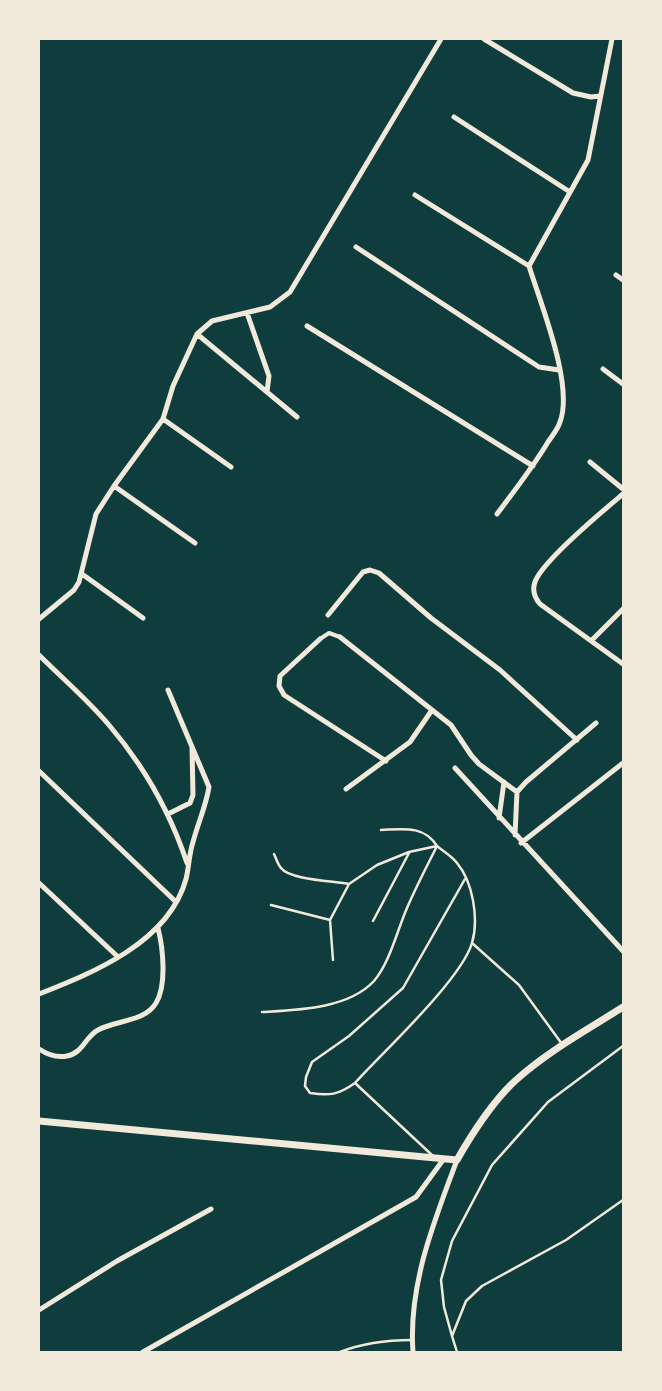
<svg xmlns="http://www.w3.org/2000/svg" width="662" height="1391" font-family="'Fira Sans Condensed',sans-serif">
  <rect width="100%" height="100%" fill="#0f3d3e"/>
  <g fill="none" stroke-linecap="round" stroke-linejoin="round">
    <path stroke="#f1e9da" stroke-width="2.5" d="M274,854C276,858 278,865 281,868C290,880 334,881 349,884
      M271,905L330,920
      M373,921L409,853
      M472,943L519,985L562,1044
      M333,960L330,920L349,884L377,865L409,852L437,846C443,851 452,856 457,863C473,882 479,919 472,943C461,980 383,1052 355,1083L433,1156
      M262,1012C297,1010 348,1009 374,981C390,962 397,931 407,908C416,887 427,866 437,846C424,825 403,829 381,830
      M355,1083C338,1095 330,1096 310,1093L305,1086L306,1077L312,1062L349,1036L403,988L465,879
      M452,1336L444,1307L441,1280L452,1241L492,1165L548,1102L623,1046
      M340,1352C363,1343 388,1340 412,1340
      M457,1352L452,1336L466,1301L482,1286L566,1240L623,1200"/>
    <path stroke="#f1e9da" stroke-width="4" d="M320,639L329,633L340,637"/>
    <path stroke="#f1e9da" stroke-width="5" d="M484,39L573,93L591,97L600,96
      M454,117L570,192
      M415,195L529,266
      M356,247L539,367L559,370
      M616,275L623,280
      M247,313L269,376L267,392
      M307,326L533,466
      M197,334L297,417
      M603,369L623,384
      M163,419L231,467
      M590,462L623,489
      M114,486L195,543
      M623,494C604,510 542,561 535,582C532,590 535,598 540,604L623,664
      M497,514C515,490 533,467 548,442C552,436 558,429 560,422C574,385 541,305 529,266L588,160L612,39
      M82,574L143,618
      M328,615L363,572L370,570L379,573L431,618L500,670L577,740
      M39,619L74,590L79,582L96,514L114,486L163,419L173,386L197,334L212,321L270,307L290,292L441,39
      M340,637L451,725L471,755L479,764L517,792
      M320,639L280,676L279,686L284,695L386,761
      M592,640L623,609
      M39,655C62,678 88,700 109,725C144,766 170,812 187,863
      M455,768L623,951
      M39,771L175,901
      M346,789L410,742L432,710
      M168,814L190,803L193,795L192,747
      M499,818L504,782
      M515,835L517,792L526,782L596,723
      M521,843L623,763
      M39,883L117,956
      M39,994C93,973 169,942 186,879C189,867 189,854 193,842C198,823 206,806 209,787L168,690
      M39,1049C48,1055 57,1058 67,1056C83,1053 85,1037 98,1030C116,1020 145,1022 156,1003C167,985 163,948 158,928
      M39,1310L117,1261L211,1209
      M143,1352L416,1197L443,1160
      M413,1352C408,1286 434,1221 457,1160"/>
    <path stroke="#f1e9da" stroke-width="7" d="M39,1121L457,1160C473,1132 492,1102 516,1080C548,1051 587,1030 623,1007"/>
  </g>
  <rect width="662" height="1391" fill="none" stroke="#f1e9da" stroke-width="80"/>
</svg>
